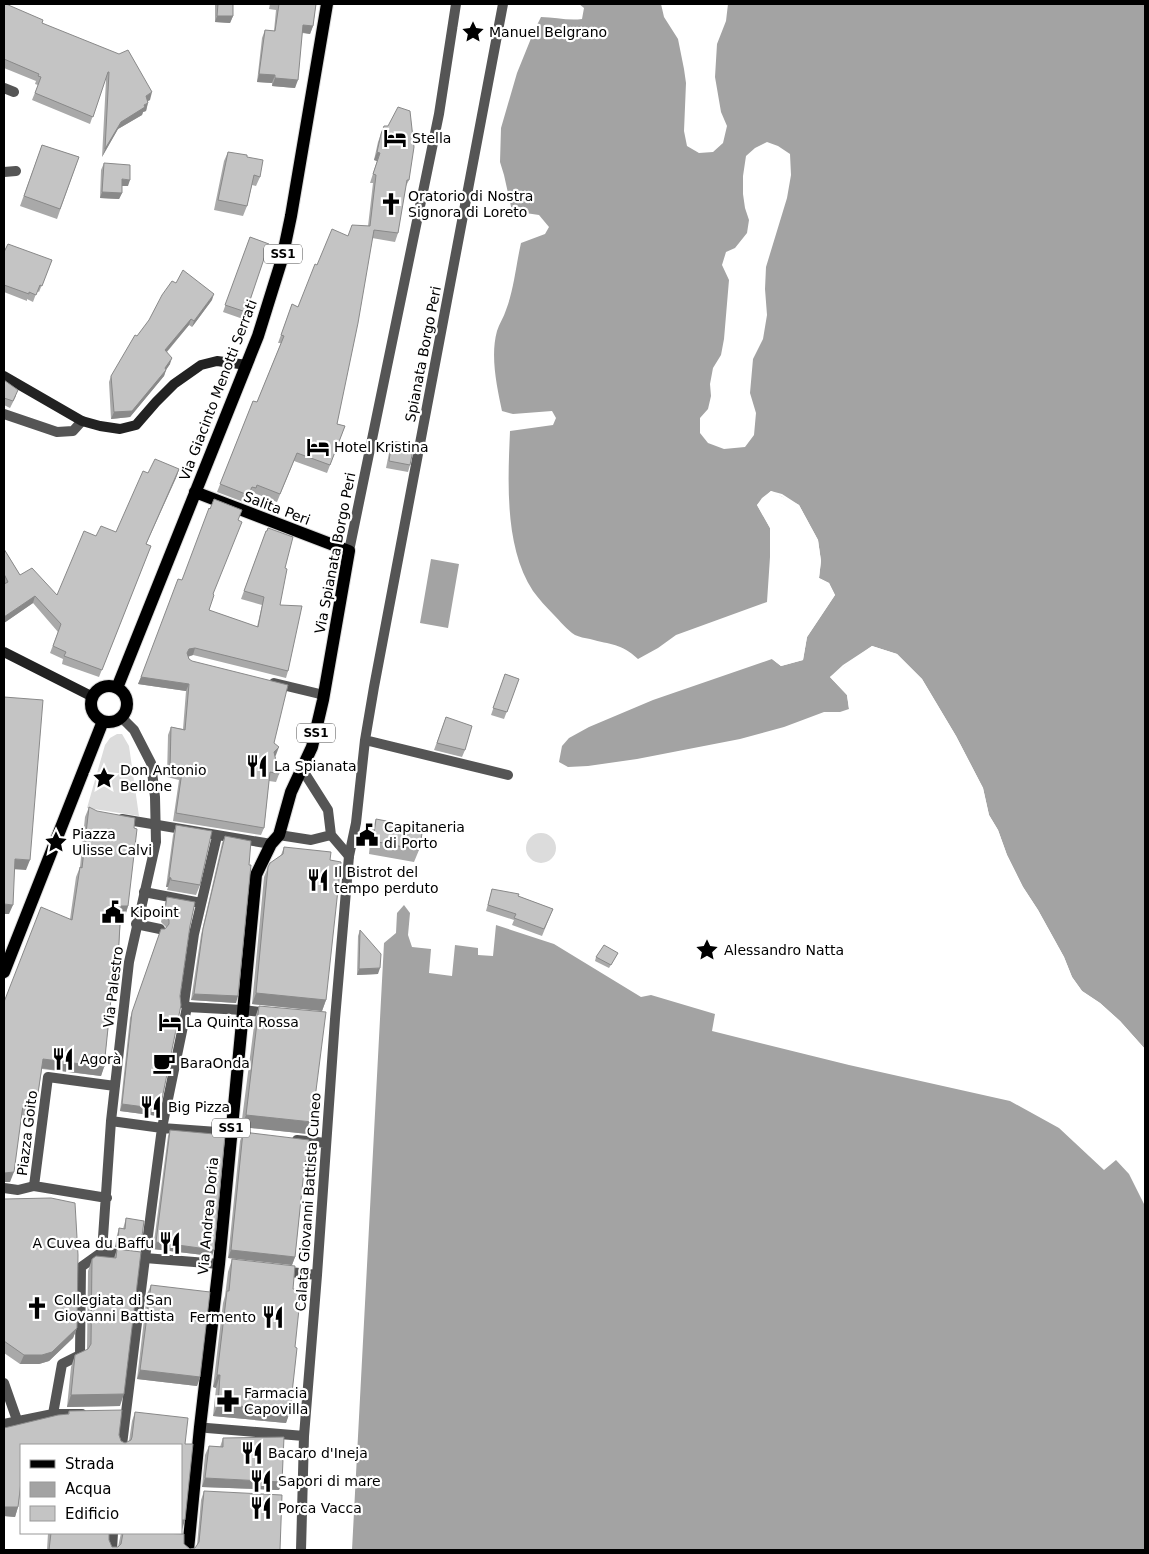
<svg xmlns="http://www.w3.org/2000/svg" width="1149" height="1554" font-family="'DejaVu Sans',sans-serif">
  <rect width="100%" height="100%" fill="#fff"/>
  <path fill="#dcdcdc" d="M117,734H122L129,746L139,816L87,808L105,745L110,738Z
    M526 848a15 15 0 1 1 30 0a15 15 0 1 1-30 0Z"/>
  <path fill="#a3a3a3" d="M579,4H1145V1049L1120,1021L1100,1003L1082,991L1072,977L1064,957L1038,910L1023,887L1007,855L998,830L989,815L983,788L956,736L922,679L897,654L872,646L830,677L847,695L849,709L840,712H824L784,727L740,739L637,759L588,766L568,767L559,762L562,746L569,738L589,727L653,700L772,659L781,666L803,660L807,637L835,595L829,583L819,578L821,561L818,540L799,505L771,491L757,505L770,528V557L767,602L676,635L658,648L638,659C621,643 611,645 590,639C585,638 579,637 575,635C567,630 560,621 553,614C546,607 539,599 533,591C504,547 508,480 510,431L553,425L556,418L552,411L513,414L502,411C497,387 490,356 497,331C499,324 504,317 506,310C514,289 516,265 521,243L545,234L549,227L539,215L512,211L504,175L500,162L501,128L517,73L534,31L541,17C555,17 568,21 582,19L584,8Z
    M431,559L459,564L448,628L420,623Z
    M404,905L410,913L408,935L412,947L431,949L429,973L452,976L455,945L478,948V955L493,956L496,925L554,944L641,997L651,995L715,1014L712,1031L849,1065L1010,1101L1059,1128L1104,1170L1116,1160L1129,1174L1145,1206V1550H352L384,943L396,933L397,913Z"/>
  <path fill="#fff" d="M661,4H728L726,21L717,44L715,77L721,112L727,126L723,143L713,152L699,153L687,146L684,131L686,83L684,69L678,39L664,17Z
    M767,142L778,146L790,154L791,175L787,198L766,267L765,289L767,315L763,339L753,359L750,393L756,413L754,435L745,447L724,449L708,443L700,433V418L708,409L711,396L710,384L713,368L721,355L724,339L729,280L722,265L726,252L735,248L747,233L749,220L745,208L743,194V176L746,156L755,148Z
    M771,491L782,494L799,505L818,540L821,561L819,578L829,583L835,595L807,637L803,660L781,666L772,659V656L781,663L801,658L805,636L832,595L827,584L817,579L819,561L816,541L797,506L781,496L771,494L764,500L760,505L772,528H770L757,505L762,498Z
    M872,646L897,654L922,679L956,736L983,788L989,815L998,830L1007,855L1023,887L1038,910L1064,957L1072,977L1082,991L1100,1003L1120,1021L1145,1049V1051L1118,1022L1098,1005L1081,993L1070,978L1062,958L1036,911L1021,888L1005,856L996,831L986,816L981,789L954,737L920,681L896,657L873,648L844,667L833,677L849,694L851,711L849,709L847,695L830,677L843,665Z"/>
  <g fill="none" stroke-linecap="round" stroke-linejoin="round">
    <defs>
      <path id="primary" d="M91 704a18 18 0 1 1 36 0a18 18 0 1 1-36 0Z
        M117,688L258,336L282,259L291,216L327,4
        M4,972L103,721
        M188,1550L200,1427L219,1264L256,875L271,844L279,835L291,792L312,747L323,700L349,551L195,492"/>
    </defs>
    <use href="#primary" stroke="#dbdbdb" stroke-width="14"/>
    <path stroke="#555" stroke-width="10" d="M365,740L508,775
      M122,819L271,844
      M144,892L201,903
      M136,924L160,929
      M187,1007L184,1003L194,934L217,836
      M243,1010L269,1013
      M297,1140L326,1143
      M4,1188L18,1190L34,1186
      M281,1271L317,1275
      M4,1383L17,1420
      M53,1414L62,1364L80,1355L81,1267L102,1252
      M4,1424L53,1414H82
      M207,1428L304,1436
      M122,1445L145,1258
      M112,1550L113,1533
      M301,1550L304,1436L317,1275L335,1019L349,856L356,823L365,740L374,687L503,4"/>
    <path stroke="#555" stroke-width="10" d="M4,88L14,92
      M4,172L16,171
      M4,414L57,432L73,431L82,421
      M349,551L439,114L456,4
      M274,683L324,695
      M121,717L134,730L151,763L155,797L156,842L129,962L111,1121L102,1252L145,1258L219,1264
      M302,769L328,810L331,835
      M279,835L311,840L331,835
      M331,835L349,856
      M111,1121L162,1128L231,1133
      M107,1198L34,1186L48,1077L115,1086
      M145,1258L162,1128L187,1007L243,1010"/>
    <path stroke="#222" stroke-width="10" d="M4,376L82,421L100,426L120,429L136,425L156,402L174,384L201,365L217,361L247,365
      M4,652L93,697"/>
    <use href="#primary" stroke="#000" stroke-width="12"/>
  </g>
  <path fill="#a9a9a9" d="M4,4L42,23L150,100L148,101L146,111L143,112L142,115L118,129L102,157L106,80H105L90,124L32,100L38,85L35,84L36,81L4,68Z
    M215,4H233V16L230,23L215,22Z
    M270,4H316L313,26L310,34L302,33L295,88L272,86V83L257,82L262,38L265,30L274,31L276,10L269,9Z
    M384,126L409,180L405,188L398,233L395,242L372,238L337,424L345,426L327,473L294,461L277,502L254,493L253,496L249,495L246,503L217,492L253,401L257,402L281,343H278L292,304L298,307L317,265L348,236L368,226L373,183H370L377,161L374,160L378,142Z
    M42,145L79,157L57,219L20,206Z
    M228,152L247,157L260,177L256,186L252,185L247,206L243,216L214,210L224,161Z
    M104,163L128,186H122V193L119,199L100,198L101,170Z
    M250,237L269,244L243,319L223,312Z
    M4,252L52,260L39,292L37,291L33,302L27,299V301L4,292Z
    M212,300L192,327L189,325L167,352L170,364L166,370L164,376L130,417L111,419L109,382L111,376Z
    M4,380L16,396L10,408L4,405Z
    M392,441L410,465L408,472L386,468L390,448Z
    M179,469L146,544L151,546L99,677L62,664L63,659L50,653L58,632L33,603L4,623V549L20,575L57,595L96,536L116,532L148,473Z
    M239,520L213,594L209,610L257,627L262,605L241,599L266,531H267L268,528L285,568L280,605L288,671L286,678L193,655L188,657L189,659L274,743L276,755L275,756L279,774L276,782L269,781L264,828L261,835L173,821L179,780L167,777L168,735L171,727L183,729L186,691L138,684L182,580Z
    M505,674L519,679L504,719L491,715Z
    M446,717L465,750L462,757L434,750Z
    M89,807L128,906L125,916H121L118,960L114,970L104,1067L101,1076L42,1069L36,1107L33,1117L21,1115L10,1182L4,1002L70,919L76,877L80,867L85,817Z
    M376,819L419,850L414,862L369,854L371,832Z
    M176,825L200,885L196,895L167,890L168,887H166L173,835Z
    M225,836L249,865L236,1003L191,1000L201,935L222,843Z
    M284,847L330,860L326,1000L322,1011L252,1004L264,877L268,867L281,855Z
    M492,889L518,896L553,909L542,936L512,925L514,920L486,911Z
    M167,897L190,926L180,996L158,1116L120,1111L130,1018L161,929H165L166,927L161,922L165,903Z
    M360,930L378,974L357,975L358,936Z
    M618,953L609,968L595,961L596,957Z
    M259,1006L308,1134L241,1127L255,1018Z
    M170,1130L212,1256L153,1249L168,1136Z
    M243,1132L304,1169L295,1257L292,1265L228,1258L240,1141Z
    M4,1199L77,1328L73,1338L49,1361L39,1364H20L4,1353Z
    M126,1218L139,1250L115,1247L117,1235L119,1228L123,1229Z
    M117,1249L120,1406L67,1407L71,1367L75,1355L87,1350L88,1271L92,1259L114,1258Z
    M232,1259L293,1289L295,1347L290,1411L286,1423L213,1416L216,1388L213,1387L223,1303L225,1296L228,1272Z
    M151,1285L200,1377L197,1386L137,1379L147,1294Z
    M69,1411L119,1435L121,1441L125,1443L129,1441L132,1421L135,1412L185,1444L182,1530L181,1445H21V1487L18,1507L15,1517L4,1516V1428L68,1414Z
    M223,1438L282,1482L279,1490L202,1487L205,1455L209,1446L220,1447Z
    M204,1491L280,1550H47L48,1533H109V1540L112,1547H118L121,1533H163L184,1544L190,1549L195,1548L197,1546L201,1500Z"/>
  <path fill="#898989" d="M217,16H233L230,23L215,22Z
    M303,25L313,26L310,34L300,32Z
    M259,74L275,75L272,83L257,82Z
    M275,78L298,80L295,88L272,86Z
    M152,92L150,100L143,103L146,96Z
    M148,103L146,111L143,112L142,115L118,129L102,157L105,149L121,122Z
    M377,152L380,153L377,161L374,160Z
    M122,179L130,180L128,186H119Z
    M102,192L122,193L119,199L100,198Z
    M214,294L212,300L192,327L194,321Z
    M191,319L189,325L163,356L165,350Z
    M172,358L170,364L163,374L165,368Z
    M166,370L164,376L130,417L111,419L114,412Z
    M179,469L177,476L143,551L146,544Z
    M35,596L33,603L4,623V617Z
    M195,648L193,655L186,657L187,653L189,649Z
    M141,677L189,684L186,691L138,684Z
    M279,747L276,755L271,760L274,752Z
    M15,859L30,860L26,870L11,869Z
    M169,877L171,878L168,887H166Z
    M4,904L13,905L9,914H4Z
    M121,906H128L125,916H118Z
    M380,968L378,974L357,975L359,969Z
    M256,993L326,1000L322,1011L252,1004Z
    M194,994L238,996L236,1003L191,1000Z
    M43,1059L104,1067L101,1076L40,1068Z
    M122,1104L160,1109L158,1116L120,1111Z
    M246,1115L312,1122L308,1134L241,1127Z
    M305,1161H307L304,1169Z
    M14,1172L10,1182H4V1173Z
    M118,1240L141,1244L139,1250L115,1247Z
    M156,1242L214,1250L212,1256L153,1249Z
    M231,1250L295,1257L292,1265L228,1258Z
    M77,1328L73,1338L49,1361L39,1364H20L24,1355Z
    M140,1370L200,1377L197,1386L137,1379Z
    M217,1375H220L216,1388L213,1387Z
    M124,1394L120,1406L67,1407L71,1395Z
    M218,1404L290,1411L286,1423L213,1416Z
    M205,1478L282,1482L279,1490L202,1487Z
    M4,1507H18L15,1517L4,1516Z
    M181,1520H185L182,1530H181Z"/>
  <path fill="#c4c4c4" stroke="#898989" d="M4,4H6L43,20L42,23L119,54L128,50L152,92L146,96L148,103L144,105L145,107L121,122L105,149L109,72H108L93,117L35,93L41,77L38,76L39,74L4,59Z
    M218,4H233V16H217Z
    M279,4H316L313,26L303,25L298,80L275,78V75L259,74L265,30L275,31Z
    M398,107L410,111L414,147L409,180H407L398,233L374,230L358,323L337,424L345,426L330,465L297,453L280,494L257,485L256,488L252,487L248,495L220,484L253,401L257,402L284,336L281,335L292,304L298,307L315,264L317,265L332,229L348,236L352,225L370,226L376,175L373,174L380,153L377,152L381,134L384,126H388Z
    M42,145L79,157L60,209L24,196Z
    M228,152L247,155V157L263,160L260,177L254,175L247,206L218,200Z
    M104,163L130,165V180L122,179V193L102,192Z
    M250,237L269,244L246,312L225,305Z
    M8,244L52,260L42,286L40,285L36,295L29,292V294L4,285L5,284H4V252Z
    M183,270L214,294L194,321L191,319L165,350L172,358L165,368L166,370L132,411L114,412L111,376L135,335L137,336L149,320L162,295L172,281L176,283Z
    M4,380L18,390L13,401L4,398Z
    M392,441L414,445L410,465L389,461Z
    M155,459L179,469L146,544L151,546L102,670L64,656L66,652L53,646L61,624L35,596L4,617V584L8,582L4,574V549L20,575L32,568L57,595L84,531L96,536L101,526L116,532L143,471L148,473Z
    M214,499L242,510L238,520L242,522L213,594L214,595L209,610L258,627L264,597L244,591L266,531H267L268,528L293,537L285,568L287,569L280,605L302,606L288,671L195,648L189,649L187,653L189,659L192,661L288,685L274,743L279,747L274,752L279,774L270,772L264,828L176,813L182,772L170,769L171,727L185,730L189,684L141,677L178,579L182,580L209,508L210,509Z
    M505,674L519,679L507,712L493,708Z
    M4,697L43,700L30,860L15,859L13,905L4,904Z
    M446,717L472,726L465,750L437,743Z
    M89,807L97,811L135,818L134,828L137,829L128,906H121L118,960H115L104,1067L43,1059L36,1107L23,1105L14,1172L4,1173V1002L41,907L72,920L80,867L82,868Z
    M376,819L423,828L419,850L373,841Z
    M176,825L212,831L200,885L171,880V878L169,877Z
    M225,836L251,841L249,865H251L238,996L194,994L203,929Z
    M284,847L331,852L330,860L341,862L326,1000L256,993L268,867L270,863L283,854Z
    M492,889L519,894L518,896L553,909L544,929L514,918L516,914L488,905Z
    M167,897L195,902L190,926L180,996L181,1005L160,1109L122,1104L132,1012L161,929H165L169,924V920L164,916Z
    M360,930L381,954L380,968L359,969Z
    M604,945L618,953L611,965L596,957Z
    M259,1006L326,1012L312,1122L246,1115Z
    M170,1130L225,1135L214,1250L156,1242Z
    M243,1132L309,1140L307,1161H305L295,1257L231,1250Z
    M51,1198L75,1203L78,1255L77,1328L52,1352L42,1355H24L4,1341V1199Z
    M126,1218L144,1221L141,1244L118,1240L119,1228L125,1229Z
    M117,1249L141,1252L124,1394L71,1395L75,1355L88,1349L91,1344L92,1259L96,1256L116,1258Z
    M232,1259L295,1266L293,1289L301,1290L295,1347L297,1348L290,1411L218,1404L220,1375H217L227,1291H229Z
    M151,1285L210,1292L200,1377L140,1370Z
    M122,1410L119,1435L121,1441L125,1443L131,1440L132,1437L135,1412L188,1418L185,1444H193L185,1520H181V1445H21V1482L18,1507H4V1428L58,1415L69,1414V1411Z
    M284,1437L282,1482L205,1478L209,1446L223,1447V1438Z
    M204,1491L282,1495L280,1550H49L51,1533H109V1540L112,1547H118L121,1544L123,1533H163L184,1534V1544L190,1549L195,1548L199,1542Z"/>
  <defs>
    <symbol id="sight-bare" viewBox="-9 -9 18 18"><path d="M0-6L1.8-2.2L6-1.7L2.9 1.2L3.7 5.4L0 3.3L-3.7 5.4L-2.9 1.2L-6-1.7L-1.8-2.2Z" fill="#000" stroke="#fff" stroke-width="2.5" paint-order="stroke"/></symbol>
    <symbol id="hotel-bare" viewBox="-9 -9 18 18"><path d="M-6-4.5h1.5V1H6V5H4.5V3h-9V5H-6ZM-4 0a1.8 1.8 0 1 1 3.6 0ZM.5 0V-2.5h3Q6-2.5 6 0Z" fill="#000" stroke="#fff" stroke-width="2.5" paint-order="stroke"/></symbol>
    <symbol id="church-bare" viewBox="-9 -9 18 18"><path d="M-1.2-6h2.4v3.5h3.3v2.4h-3.3V6h-2.4V-.1h-3.3v-2.4h3.3Z" fill="#000" stroke="#fff" stroke-width="2.5" paint-order="stroke"/></symbol>
    <symbol id="restaurant-bare" viewBox="-9 -9 18 18"><path d="M-5-6h1v4h1v-4h1v4h1v-4h1v5L-1.5 .5V6h-2V.5L-5-1ZM5-6V6H3V1.5H1.5Q1.5-4 5-6Z" fill="#000" stroke="#fff" stroke-width="2.5" paint-order="stroke"/></symbol>
    <symbol id="civic-bare" viewBox="-9 -9 18 18"><path d="M-.6-6.5H3V-4.5H.6V-3L4-1V1h2V6H-6V1h2V-1L-.6-3ZM-1.2 2.5V6h2.4V2.5Z" fill="#000" stroke="#fff" stroke-width="2.5" paint-order="stroke"/></symbol>
    <symbol id="cafe-bare" viewBox="-9 -9 18 18"><path d="M-5.5-4.5H6V0H3Q3 3.5 0 3.5H-2.5Q-5.5 3.5-5.5 0ZM3-3.2v2h1.7v-2ZM-6 4.5H4V6H-6Z" fill="#000" stroke="#fff" stroke-width="2.5" paint-order="stroke"/></symbol>
    <symbol id="pharmacy-bare" viewBox="-9 -9 18 18"><path d="M-2-6h4v4h4v4h-4v4h-4v-4h-4v-4h4Z" fill="#000" stroke="#fff" stroke-width="2.5" paint-order="stroke"/></symbol>
  </defs>
  <g fill-rule="evenodd">
    <use href="#sight-bare" x="457" y="16" width="32" height="32"/>
    <use href="#hotel-bare" x="379" y="122" width="32" height="32"/>
    <use href="#church-bare" x="375" y="188" width="32" height="32"/>
    <use href="#hotel-bare" x="302" y="431" width="32" height="32"/>
    <use href="#restaurant-bare" x="241" y="750" width="32" height="32"/>
    <use href="#sight-bare" x="88" y="762" width="32" height="32"/>
    <use href="#civic-bare" x="351" y="819" width="32" height="32"/>
    <use href="#sight-bare" x="40" y="826" width="32" height="32"/>
    <use href="#restaurant-bare" x="302" y="864" width="32" height="32"/>
    <use href="#civic-bare" x="97" y="896" width="32" height="32"/>
    <use href="#sight-bare" x="691" y="934" width="32" height="32"/>
    <use href="#hotel-bare" x="154" y="1006" width="32" height="32"/>
    <use href="#restaurant-bare" x="47" y="1043" width="32" height="32"/>
    <use href="#cafe-bare" x="148" y="1047" width="32" height="32"/>
    <use href="#restaurant-bare" x="135" y="1091" width="32" height="32"/>
    <use href="#restaurant-bare" x="154" y="1227" width="32" height="32"/>
    <use href="#church-bare" x="21" y="1292" width="32" height="32"/>
    <use href="#restaurant-bare" x="257" y="1301" width="32" height="32"/>
    <use href="#pharmacy-bare" x="212" y="1385" width="32" height="32"/>
    <use href="#restaurant-bare" x="236" y="1437" width="32" height="32"/>
    <use href="#restaurant-bare" x="245" y="1465" width="32" height="32"/>
    <use href="#restaurant-bare" x="245" y="1492" width="32" height="32"/>
  </g>
  <g text-anchor="middle" dominant-baseline="central" stroke-width="4.5" stroke-linejoin="round" paint-order="stroke">
    <g fill="#fff" stroke="#4c4c4c" stroke-width="1">
      <rect x="264" y="244.5" width="38" height="19" rx="4"/>
      <rect x="297" y="723.5" width="38" height="19" rx="4"/>
      <rect x="212" y="1118.5" width="38" height="19" rx="4"/>
    </g>
    <g font-size="12" font-weight="bold" fill="#000">
      <text x="283" y="254">SS1</text>
      <text x="316" y="733">SS1</text>
      <text x="231" y="1128">SS1</text>
    </g>
    <g font-size="14" fill="#000" stroke="#fff" text-anchor="start">
      <text x="489" y="32">Manuel Belgrano</text>
      <text x="412" y="138">Stella</text>
      <text x="408" y="196">Oratorio di Nostra<tspan x="408" dy="16">Signora di Loreto</tspan></text>
      <text x="334" y="447">Hotel Kristina</text>
      <text x="274" y="766">La Spianata</text>
      <text x="120" y="770">Don Antonio<tspan x="120" dy="16">Bellone</tspan></text>
      <text x="384" y="827">Capitaneria<tspan x="384" dy="16">di Porto</tspan></text>
      <text x="72" y="834">Piazza<tspan x="72" dy="16">Ulisse Calvi</tspan></text>
      <text x="334" y="872">Il Bistrot del<tspan x="334" dy="16">tempo perduto</tspan></text>
      <text x="130" y="912">Kipoint</text>
      <text x="724" y="950">Alessandro Natta</text>
      <text x="186" y="1022">La Quinta Rossa</text>
      <text x="80" y="1059">Agorà</text>
      <text x="180" y="1063">BaraOnda</text>
      <text x="168" y="1107">Big Pizza</text>
      <text x="154" y="1243" text-anchor="end">A Cuvea du Baffu</text>
      <text x="54" y="1300">Collegiata di San<tspan x="54" dy="16">Giovanni Battista</tspan></text>
      <text x="256" y="1317" text-anchor="end">Fermento</text>
      <text x="244" y="1393">Farmacia<tspan x="244" dy="16">Capovilla</tspan></text>
      <text x="268" y="1453">Bacaro d'Ineja</text>
      <text x="278" y="1481">Sapori di mare</text>
      <text x="278" y="1508">Porca Vacca</text>
    </g>
    <g font-size="14" fill="#000" stroke="#fff">
      <text transform="translate(423 354) rotate(-79)">Spianata Borgo Peri</text>
      <text transform="translate(218 390) rotate(-69)">Via Giacinto Menotti Serrati</text>
      <text transform="translate(277 508) rotate(21)">Salita Peri</text>
      <text transform="translate(335 553) rotate(-79)">Via Spianata Borgo Peri</text>
      <text transform="translate(113 987) rotate(-83)">Via Palestro</text>
      <text transform="translate(27 1133) rotate(-83)">Piazza Goito</text>
      <text transform="translate(308 1202) rotate(-86)">Calata Giovanni Battista Cuneo</text>
      <text transform="translate(208 1216) rotate(-85)">Via Andrea Doria</text>
    </g>
  </g>
  <rect width="1149" height="1554" fill="none" stroke="#000000" stroke-width="10"/>
  <rect x="20" y="1444" width="162" height="90" fill="#ffffff" stroke="#999999"/>
  <rect x="30" y="1460" width="25" height="8" fill="#000000" stroke="#999999"/>
  <text x="65" y="1469" font-size="15" fill="#000000">Strada</text>
  <rect x="30" y="1482" width="25" height="15" fill="#a3a3a3" stroke="#999999"/>
  <text x="65" y="1494" font-size="15" fill="#000000">Acqua</text>
  <rect x="30" y="1506" width="25" height="15" fill="#c4c4c4" stroke="#999999"/>
  <text x="65" y="1519" font-size="15" fill="#000000">Edificio</text>
</svg>
